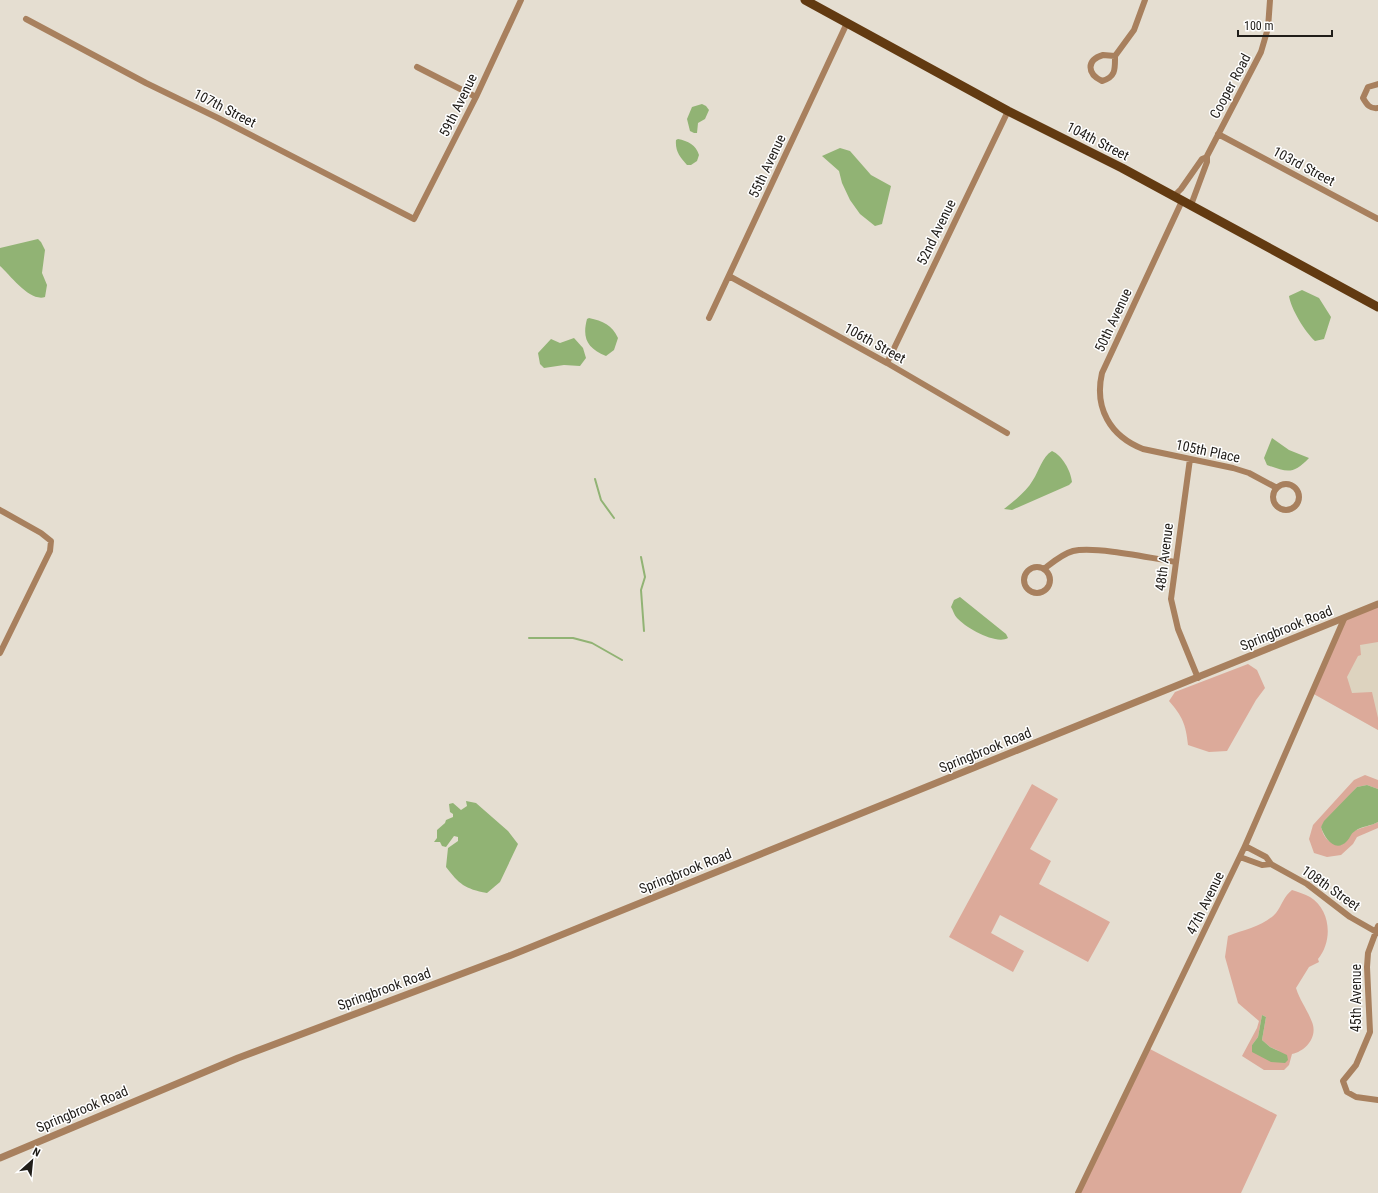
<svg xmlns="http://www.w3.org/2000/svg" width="1378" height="1193" font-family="'Roboto Condensed',sans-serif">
  <rect width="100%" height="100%" fill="#e5ded1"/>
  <path fill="#ddd3bf" d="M1378,604V730L1312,693Z"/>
  <path fill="#dcaa9a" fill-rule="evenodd" d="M1378,604V642L1360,645L1361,655L1358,656L1347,677L1352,693L1372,692L1378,718V730L1312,693L1344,619Z
    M1248,664L1257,670L1265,688L1256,700L1227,751L1209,752L1188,745C1186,724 1182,716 1169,701L1175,692Z
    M1365,775L1378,780V789L1367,785L1357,787L1321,827C1325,840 1328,842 1341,845C1347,841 1348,835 1354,831C1362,827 1371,826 1378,822V828L1357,837L1353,844L1341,855L1327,857L1314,853L1309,839L1313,825L1354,780Z
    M1032,784L1058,799L1030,849L1051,861L1039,884L1110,922L1088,962L1000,915L991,933L1024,951L1013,972L949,937Z
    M1292,890C1298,892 1305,894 1310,897C1331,910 1333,941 1318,959L1319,962L1309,967L1296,988C1300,1001 1307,1009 1312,1022C1318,1037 1306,1051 1292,1054L1289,1065L1284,1070H1264L1242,1056L1257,1028L1259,1021L1238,1003L1225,957L1228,936C1245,929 1263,927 1276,913C1282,905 1284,896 1292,890ZM1262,1015L1266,1017L1262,1040L1270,1047L1279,1051L1252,1045L1258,1037Z
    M1148,1048L1277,1115L1241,1193H1078Z"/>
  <path fill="#91b374" d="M702,104L706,106L709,110L705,119L698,123L697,133H694L690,131L687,119L692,107Z
    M678,139C688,141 696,145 699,155L697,161L691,165H687C680,157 675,151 676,140Z
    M840,148L850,151L871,175L891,186L882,224L875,226L860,214L850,200L842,183L839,171L822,156Z
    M38,239L41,242L45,250L42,273L47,285L45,297C30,302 11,276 0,266V248Z
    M1302,290L1319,298L1331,317L1324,339L1315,341C1305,332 1291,309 1289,296Z
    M589,318C603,321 612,325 618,338L614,350L606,356C587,348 582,338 587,319Z
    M574,338L583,348L586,358L580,366L564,365L544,368L540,364L538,353L551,339L560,343Z
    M1272,438L1289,450L1309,458C1293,475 1287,472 1267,465L1264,458Z
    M1052,451C1062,455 1071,471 1072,482L1069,485L1012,510L1004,509C1015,500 1026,492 1033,480C1039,471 1042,457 1052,451Z
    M960,597L1006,634L1008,638C996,645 966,628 957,618C954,615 953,610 951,607L954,600Z
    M1367,785L1378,789V822C1371,826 1362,826 1355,831C1350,834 1351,837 1347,841C1335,854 1324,837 1321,827L1324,821L1357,787Z
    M466,801L476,803L508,831L518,844L500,882L487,893C465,889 459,884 446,867L448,848L458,841V837L454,836L446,847L442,846L440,842H434L437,838V830L445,823L446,820L453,817V814L450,812L449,804L453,803L461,810L467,806Z
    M1262,1015L1266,1017L1262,1040L1270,1047L1287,1055L1288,1060L1285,1063L1271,1062L1252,1052V1045L1258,1037Z"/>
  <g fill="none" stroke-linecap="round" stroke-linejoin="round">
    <path stroke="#91b374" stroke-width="2" d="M595,479L601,500L614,518
      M641,557L645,577L641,590L644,631
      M529,638H573L592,643L622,660"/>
    <path stroke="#a8805e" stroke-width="6" d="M26,19L146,83L218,118L414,219L476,97L521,0
      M1103,55L1115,56C1115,69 1116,77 1102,81C1087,74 1086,60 1103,55Z
      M1115,56L1134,30L1145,0
      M417,67L476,97
      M1378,84L1368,87L1363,98C1367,105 1370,109 1378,108
      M1218,134L1378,219
      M1174,196L1181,189L1202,159L1207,157
      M1182,201L1102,373C1094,408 1110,436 1143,449L1233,468L1249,473L1277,488
      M1191,205L1207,162V156L1261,52L1268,28L1270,0
      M729,276L887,363L1007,433
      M709,318L847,23
      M887,363L1008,111
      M1190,459L1171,599L1178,629L1198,678
      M1273 497a13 13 0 1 1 26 0a13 13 0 1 1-26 0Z
      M0,510L41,533L51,541L50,551L0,653
      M1024 580a13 13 0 1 1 26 0a13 13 0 1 1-26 0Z
      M1044,569C1053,562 1062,554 1073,551C1095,546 1151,558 1176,562
      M1245,846L1266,857L1271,864L1307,884L1350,917L1378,933
      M1240,857L1262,865L1271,864
      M1378,926L1368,953L1367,967L1370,1032L1356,1065L1343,1081L1347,1092L1356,1097L1378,1100
      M1078,1193L1245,846L1344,619"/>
    <path stroke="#a8805e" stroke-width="7" d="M0,1158L238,1058L509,956L1378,604"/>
    <path stroke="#623a11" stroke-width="9" d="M805,0L1008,111L1122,168L1378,307"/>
  </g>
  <g text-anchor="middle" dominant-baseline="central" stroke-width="3" stroke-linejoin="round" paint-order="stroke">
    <g font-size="14" fill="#201d19" stroke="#fff">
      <text transform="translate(1230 86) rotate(-62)">Cooper Road</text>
      <text transform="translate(458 105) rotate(-64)">59th Avenue</text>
      <text transform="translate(225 108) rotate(27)">107th Street</text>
      <text transform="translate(1098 141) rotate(27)">104th Street</text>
      <text transform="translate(767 166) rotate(-65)">55th Avenue</text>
      <text transform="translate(1304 166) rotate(28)">103rd Street</text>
      <text transform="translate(936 232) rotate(-64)">52nd Avenue</text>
      <text transform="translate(1113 320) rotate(-65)">50th Avenue</text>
      <text transform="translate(875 343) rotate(29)">106th Street</text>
      <text transform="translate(1208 451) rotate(12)">105th Place</text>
      <text transform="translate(1164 557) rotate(-83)">48th Avenue</text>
      <text transform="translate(1286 628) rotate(-22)">Springbrook Road</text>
      <text transform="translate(985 750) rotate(-22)">Springbrook Road</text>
      <text transform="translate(685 871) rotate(-22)">Springbrook Road</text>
      <text transform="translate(1331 888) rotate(35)">108th Street</text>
      <text transform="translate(1205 903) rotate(-64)">47th Avenue</text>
      <text transform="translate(384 989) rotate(-20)">Springbrook Road</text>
      <text transform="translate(1356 998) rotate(-90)">45th Avenue</text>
      <text transform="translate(82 1109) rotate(-23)">Springbrook Road</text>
    </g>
  </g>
  <g transform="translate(32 1161) rotate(27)" stroke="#ffffff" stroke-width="3" paint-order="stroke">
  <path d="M0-3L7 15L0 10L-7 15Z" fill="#201d19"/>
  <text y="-6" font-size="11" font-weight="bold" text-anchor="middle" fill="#201d19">N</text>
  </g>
  <path d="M1238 30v6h94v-6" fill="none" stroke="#201d19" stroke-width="2"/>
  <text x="1244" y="30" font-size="12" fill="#201d19" stroke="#ffffff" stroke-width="3" paint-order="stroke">100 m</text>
</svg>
